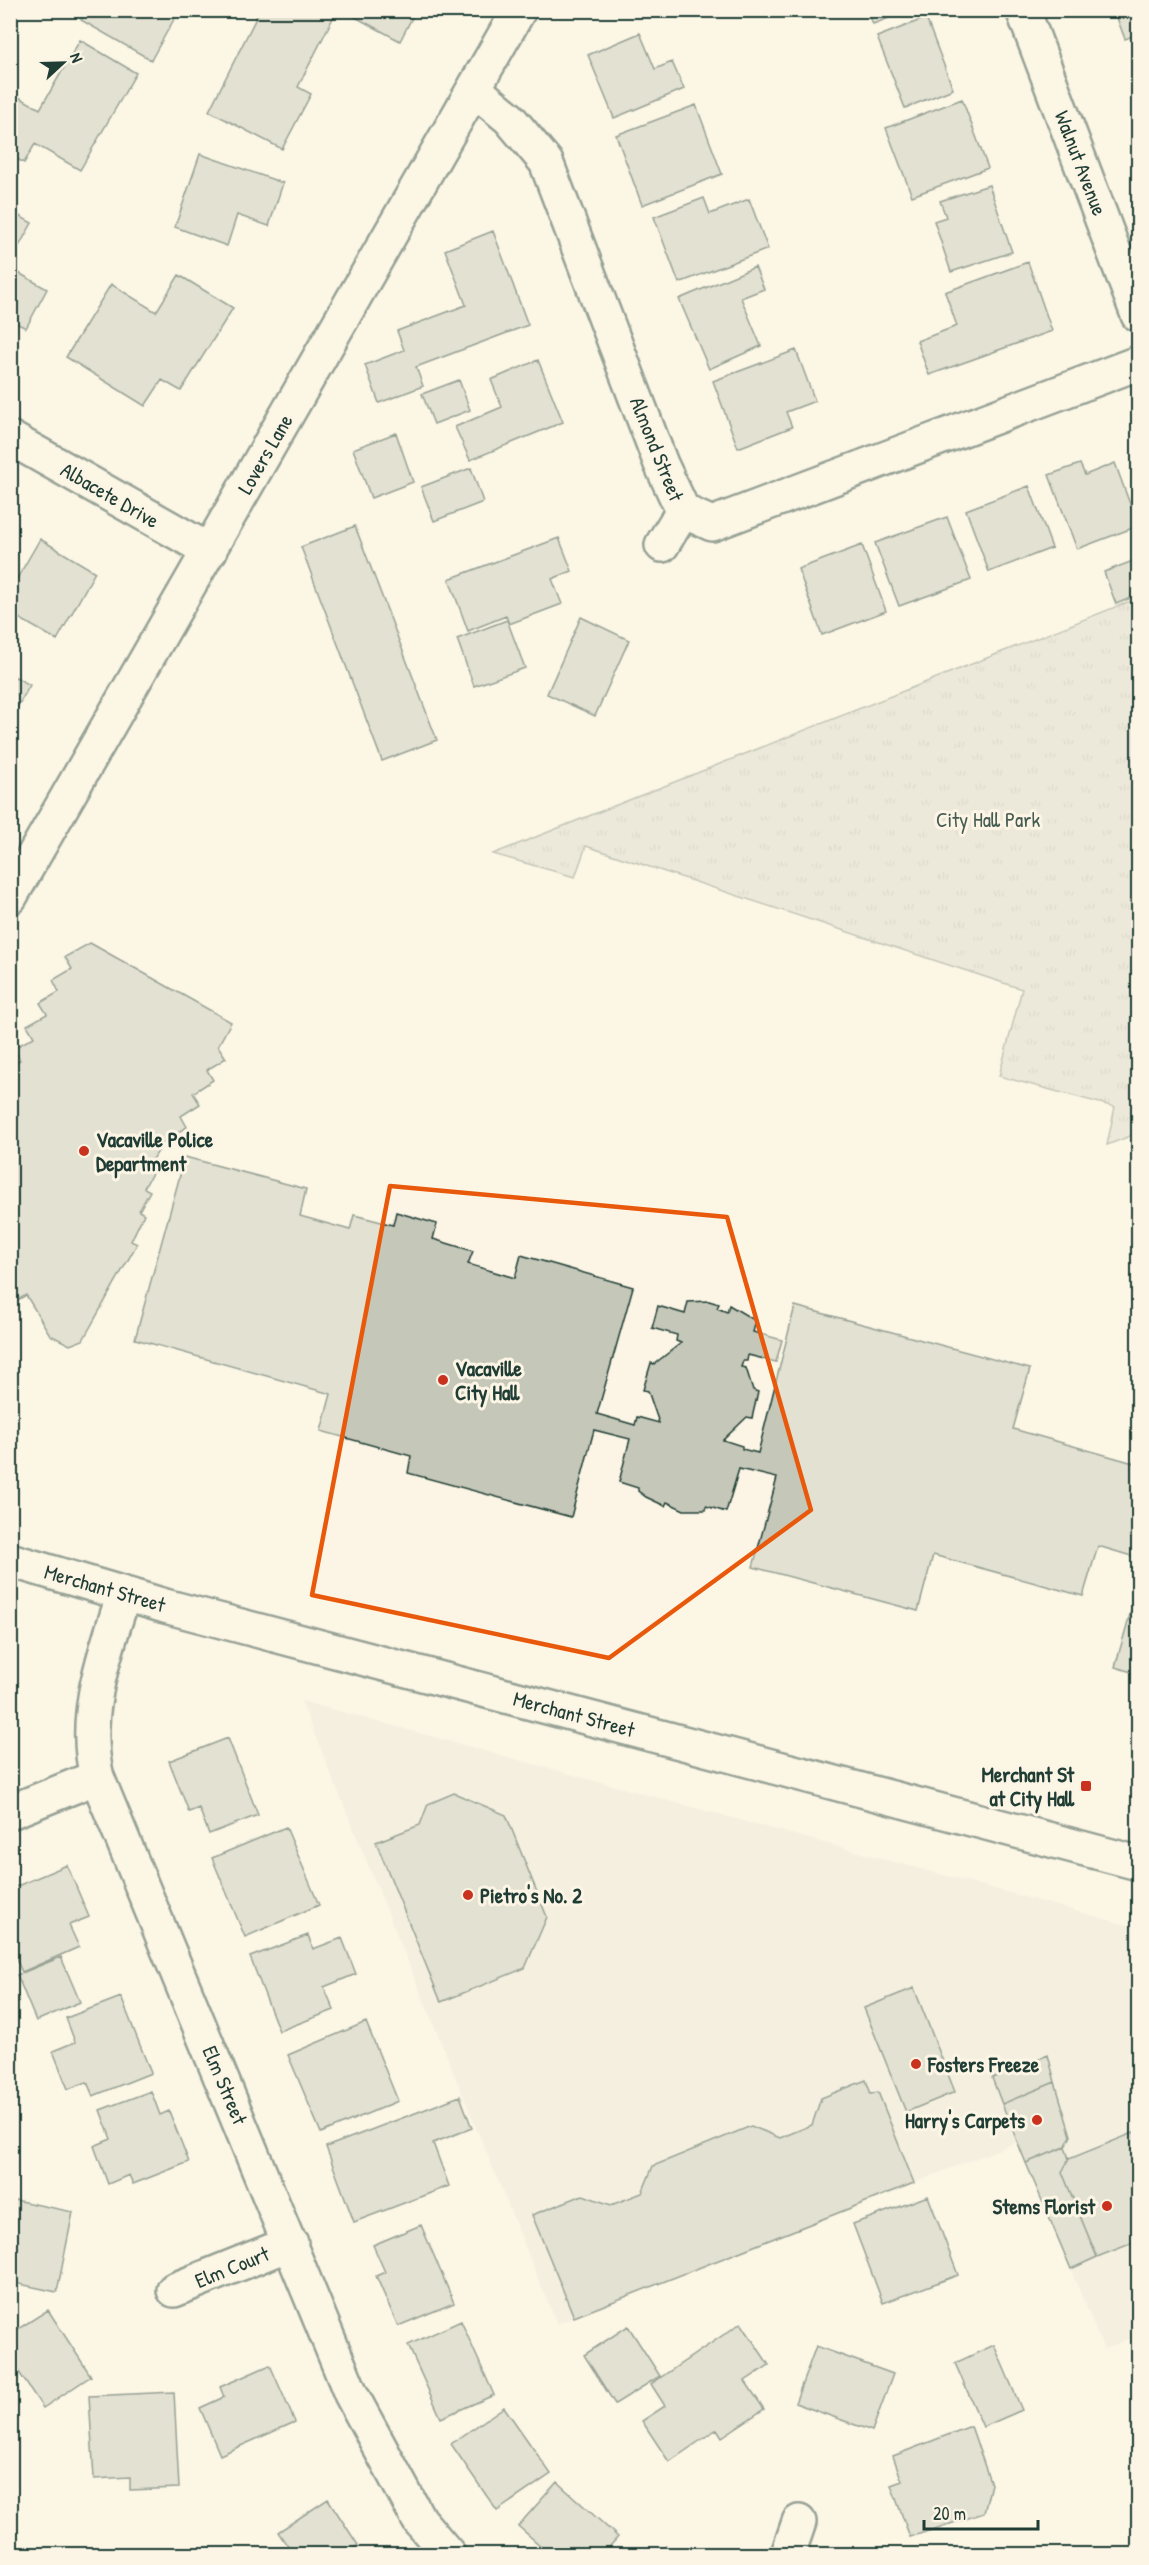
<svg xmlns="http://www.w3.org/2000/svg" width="1149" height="2565" font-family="'Patrick Hand',sans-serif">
  <defs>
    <pattern id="park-tufts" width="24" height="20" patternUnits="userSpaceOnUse" patternTransform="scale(1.5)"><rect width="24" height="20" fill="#dcdacc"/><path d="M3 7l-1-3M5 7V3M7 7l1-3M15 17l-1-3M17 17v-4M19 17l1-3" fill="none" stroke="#bcbcb0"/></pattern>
  </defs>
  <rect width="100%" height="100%" fill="#fcf5e5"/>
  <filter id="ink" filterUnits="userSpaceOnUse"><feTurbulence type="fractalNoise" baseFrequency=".0167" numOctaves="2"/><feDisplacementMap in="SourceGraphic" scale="12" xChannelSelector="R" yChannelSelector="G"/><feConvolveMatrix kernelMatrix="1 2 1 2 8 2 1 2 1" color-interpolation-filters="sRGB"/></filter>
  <g filter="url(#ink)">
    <path fill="#ece7d8" d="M301,1701L1138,1928V2335L1104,2349L1017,2142L557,2324Z"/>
    <path fill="url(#park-tufts)" stroke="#7e8c80" stroke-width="1.5" d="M1138,598V1133L1107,1145L1115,1107L999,1076L1022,989L586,846L575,877L493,854Z"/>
    <path fill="#c5c7b9" stroke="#1f3d34" stroke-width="1.5" d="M87,10H172L177,14L151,60L81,20Z
      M260,10H337L298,87L311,94L282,149L209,111Z
      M342,10H416L400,41Z
      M867,10H910L873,24Z
      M1114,10H1138V34L1125,39Z
      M926,18L953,89L905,108L877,37Z
      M640,33L655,69L672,62L684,89L614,118L588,55Z
      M80,40L136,73L80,170L35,144L24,163L10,155V92L40,109Z
      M962,99L988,168L912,196L886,128Z
      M696,105L722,174L642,205L616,135Z
      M200,154L283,183L269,226L237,215L227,246L175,227Z
      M989,185L1012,252L951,272L934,221L946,217L940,201Z
      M704,198L710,214L749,199L768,249L679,283L654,217Z
      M10,211L32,223L10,262Z
      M493,231L528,325L416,367L423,386L379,403L365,365L404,350L397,331L466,305L445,250Z
      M1028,262L1052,331L929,375L917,341L957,326L945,292Z
      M755,267L764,289L741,298L761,346L709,369L679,299Z
      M10,268L47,289L26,328L10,320Z
      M179,275L233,308L181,391L162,380L145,406L66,357L111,284L156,312Z
      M796,350L815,401L786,412L792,427L738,448L713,381Z
      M538,360L563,422L470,460L455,427L502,407L491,380Z
      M459,380L470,410L434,424L422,394Z
      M396,433L413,482L371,498L353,449Z
      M1115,463L1138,526L1077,549L1049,475L1080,464L1085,475Z
      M471,468L483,502L434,521L421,487Z
      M1029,486L1052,548L989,572L966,510Z
      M947,517L971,580L899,606L875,543Z
      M355,526L437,740L382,761L301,547Z
      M559,538L572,571L552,579L562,604L509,624L506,616L468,631L449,579Z
      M40,539L95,572L57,640L10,613V591Z
      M862,545L886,611L822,635L798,569Z
      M1138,559V595L1116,604L1104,572Z
      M581,617L629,640L595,716L547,694Z
      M507,620L525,668L474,686L457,639Z
      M10,674L30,685L10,720Z
      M90,943L231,1022L218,1046L226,1058L207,1070L213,1080L193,1093L200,1104L181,1116L187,1127L164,1141L152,1161L157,1164L144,1188L150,1191L139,1211L144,1214L131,1241L137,1244L83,1340L70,1345L50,1335L26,1295L10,1305V1066L20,1060L14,1048L34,1037L27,1025L47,1014L40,1003L59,992L53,980L72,969L65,957Z
      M185,1157L306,1189L300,1216L350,1230L354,1215L393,1225L396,1212L437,1224L433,1239L473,1251L468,1264L515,1278L521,1255L633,1287L597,1414L635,1425L637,1417L659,1423L648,1391L643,1390L651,1363L654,1364L681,1343L676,1341L677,1335L652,1328L658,1306L685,1314L688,1302L709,1301L719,1304L717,1308L727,1312L729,1305L756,1321L753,1332L782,1340L776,1362L748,1355L747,1361H743L741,1367L746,1368L753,1390L758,1392L752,1418L747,1417L723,1440L742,1446V1449L758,1453L795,1306L1030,1369L1013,1429L1137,1464L1138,1457V1558L1098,1546L1083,1596L933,1555L918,1611L753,1567L777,1478L739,1469L726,1512L706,1506L705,1510H684L667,1502L665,1506L646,1497L638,1491V1488L619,1482L630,1439L594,1430L571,1517L408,1473L411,1456L321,1431L331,1394L135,1339Z
      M1138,1586V1674L1115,1667Z
      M228,1738L258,1815L209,1834L199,1808L189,1812L169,1761Z
      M454,1793L506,1815L547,1917L525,1968L441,2002L376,1842L420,1825L428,1804Z
      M286,1827L319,1905L245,1937L212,1858Z
      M67,1865L89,1917L69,1925L79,1947L22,1972L10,1945V1889Z
      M308,1935L313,1949L342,1938L356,1974L324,1987L334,2010L279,2031L250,1957Z
      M61,1957L80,2002L36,2021L17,1975Z
      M914,1988L955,2092L906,2112L864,2008Z
      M121,1997L151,2073L93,2096L87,2082L68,2089L53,2051L75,2042L66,2018Z
      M366,2022L398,2101L321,2133L288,2055Z
      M1048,2055L1055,2082L1002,2104L992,2078Z
      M866,2080L871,2094L878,2092L914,2183L574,2317L532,2215L583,2195L611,2205L642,2193L653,2166L751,2126L780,2138L812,2125L821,2098Z
      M1055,2082L1071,2136L1065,2147L1026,2163L1002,2104Z
      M151,2091L160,2115L169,2111L189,2162L133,2184L129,2175L108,2184L94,2146L111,2139L100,2110Z
      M460,2096L472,2128L433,2143L449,2186L354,2222L326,2147Z
      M1138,2131V2241L1097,2257L1062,2172L1069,2159Z
      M1065,2147L1069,2159L1062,2172L1097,2257L1071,2269L1026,2163Z
      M928,2196L958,2275L883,2303L853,2224Z
      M10,2199L73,2212L57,2292L10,2282Z
      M421,2225L454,2303L398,2326L376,2276L385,2272L373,2245Z
      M48,2310L91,2376L43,2408L10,2359V2334Z
      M461,2321L494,2395L441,2418L408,2345Z
      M741,2323L769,2365L745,2381L764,2409L722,2437L717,2429L669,2462L642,2421L665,2406L651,2384Z
      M628,2326L660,2376L615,2404L584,2355Z
      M994,2345L1022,2410L983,2427L955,2363Z
      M816,2346L893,2374L872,2431L795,2403Z
      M270,2365L295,2422L220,2455L200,2408L224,2397L220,2387Z
      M174,2392L179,2488L130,2490V2477L94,2479L89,2396Z
      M504,2407L551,2474L497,2511L451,2444Z
      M971,2426L991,2484L984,2513L910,2537L891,2485L902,2481L893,2456Z
      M557,2482L618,2537L603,2554H550L518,2526Z
      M328,2499L358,2545L352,2549L356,2554H293L278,2532Z
      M666,2546L678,2554H660Z"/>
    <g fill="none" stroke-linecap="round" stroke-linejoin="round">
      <defs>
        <path id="minor" d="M1023,10L1138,315
          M474,89L509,118L546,162L661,464L683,511L712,524L1138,363
          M10,438L210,551
          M662,545L683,511
          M10,897L519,10
          M124,1594C105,1653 81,1715 97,1777L351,2394L419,2520L448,2554
          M10,1812L97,1777
          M174,2290L291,2243
          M788,2554L799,2522"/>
        <path id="major" d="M10,1560L165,1606L1138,1863"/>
      </defs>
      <use href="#minor" stroke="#1f3d34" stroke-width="38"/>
      <use href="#major" stroke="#1f3d34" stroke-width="38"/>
      <use href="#minor" stroke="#fcf5e5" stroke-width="33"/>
      <use href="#major" stroke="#fcf5e5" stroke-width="33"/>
    </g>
  </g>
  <path d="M0 0H1149V2565H0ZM390,1186L727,1217L811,1510L609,1658L312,1595Z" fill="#fcf5e5" fill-opacity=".55" fill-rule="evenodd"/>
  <path fill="none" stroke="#e8590c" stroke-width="4.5" stroke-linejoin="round" d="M390,1186L727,1217L811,1510L609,1658L312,1595Z"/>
  <g fill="#c8321e" stroke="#fcf5e5" stroke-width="2">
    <circle cx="84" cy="1151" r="6"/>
    <circle cx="443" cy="1380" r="6"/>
    <rect x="1080" y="1780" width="12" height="12" rx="3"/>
    <circle cx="468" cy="1895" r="6"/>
    <circle cx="916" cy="2064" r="6"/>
    <circle cx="1037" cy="2120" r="6"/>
    <circle cx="1107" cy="2206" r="6"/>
  </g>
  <g text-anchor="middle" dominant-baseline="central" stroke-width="6" stroke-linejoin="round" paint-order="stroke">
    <g font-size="21" fill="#1f3d34" stroke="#fcf5e5">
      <text transform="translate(1081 163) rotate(69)">Walnut Avenue</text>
      <text transform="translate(657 449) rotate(68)">Almond Street</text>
      <text transform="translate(265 454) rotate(-60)">Lovers Lane</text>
      <text transform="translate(110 495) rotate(30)">Albacete Drive</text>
      <text transform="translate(105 1588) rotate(16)">Merchant Street</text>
      <text transform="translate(574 1714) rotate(15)">Merchant Street</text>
      <text transform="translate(225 2085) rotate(67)">Elm Street</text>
      <text transform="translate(232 2267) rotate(-22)">Elm Court</text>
    </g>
    <g font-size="21" fill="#455c52" stroke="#fcf5e5">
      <text x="988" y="819">City Hall Park</text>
    </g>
    <g font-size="21" font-weight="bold" fill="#1f3d34" stroke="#fcf5e5" text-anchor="start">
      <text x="96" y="1139">Vacaville Police<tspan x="96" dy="24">Department</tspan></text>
      <text x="455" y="1368">Vacaville<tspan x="455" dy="24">City Hall</tspan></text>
      <text x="1074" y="1774" text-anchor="end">Merchant St<tspan x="1074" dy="24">at City Hall</tspan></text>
      <text x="480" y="1895">Pietro's No. 2</text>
      <text x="928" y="2064">Fosters Freeze</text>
      <text x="1025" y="2120" text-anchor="end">Harry's Carpets</text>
      <text x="1095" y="2206" text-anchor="end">Stems Florist</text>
    </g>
  </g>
  <rect width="1149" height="2565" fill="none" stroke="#fcf5e5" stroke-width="36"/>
  <rect x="18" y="18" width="1113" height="2529" fill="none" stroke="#1f3d34" stroke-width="2" filter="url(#ink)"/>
  <g transform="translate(63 63) rotate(68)" stroke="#fcf5e5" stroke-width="4.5" paint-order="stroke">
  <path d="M0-4.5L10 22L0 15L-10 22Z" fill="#1f3d34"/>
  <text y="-9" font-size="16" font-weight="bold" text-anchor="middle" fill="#1f3d34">N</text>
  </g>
  <path d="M924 2520v9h114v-9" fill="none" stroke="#1f3d34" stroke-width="3"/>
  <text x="933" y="2520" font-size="18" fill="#1f3d34" stroke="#fcf5e5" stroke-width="4.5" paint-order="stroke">20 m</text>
</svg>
